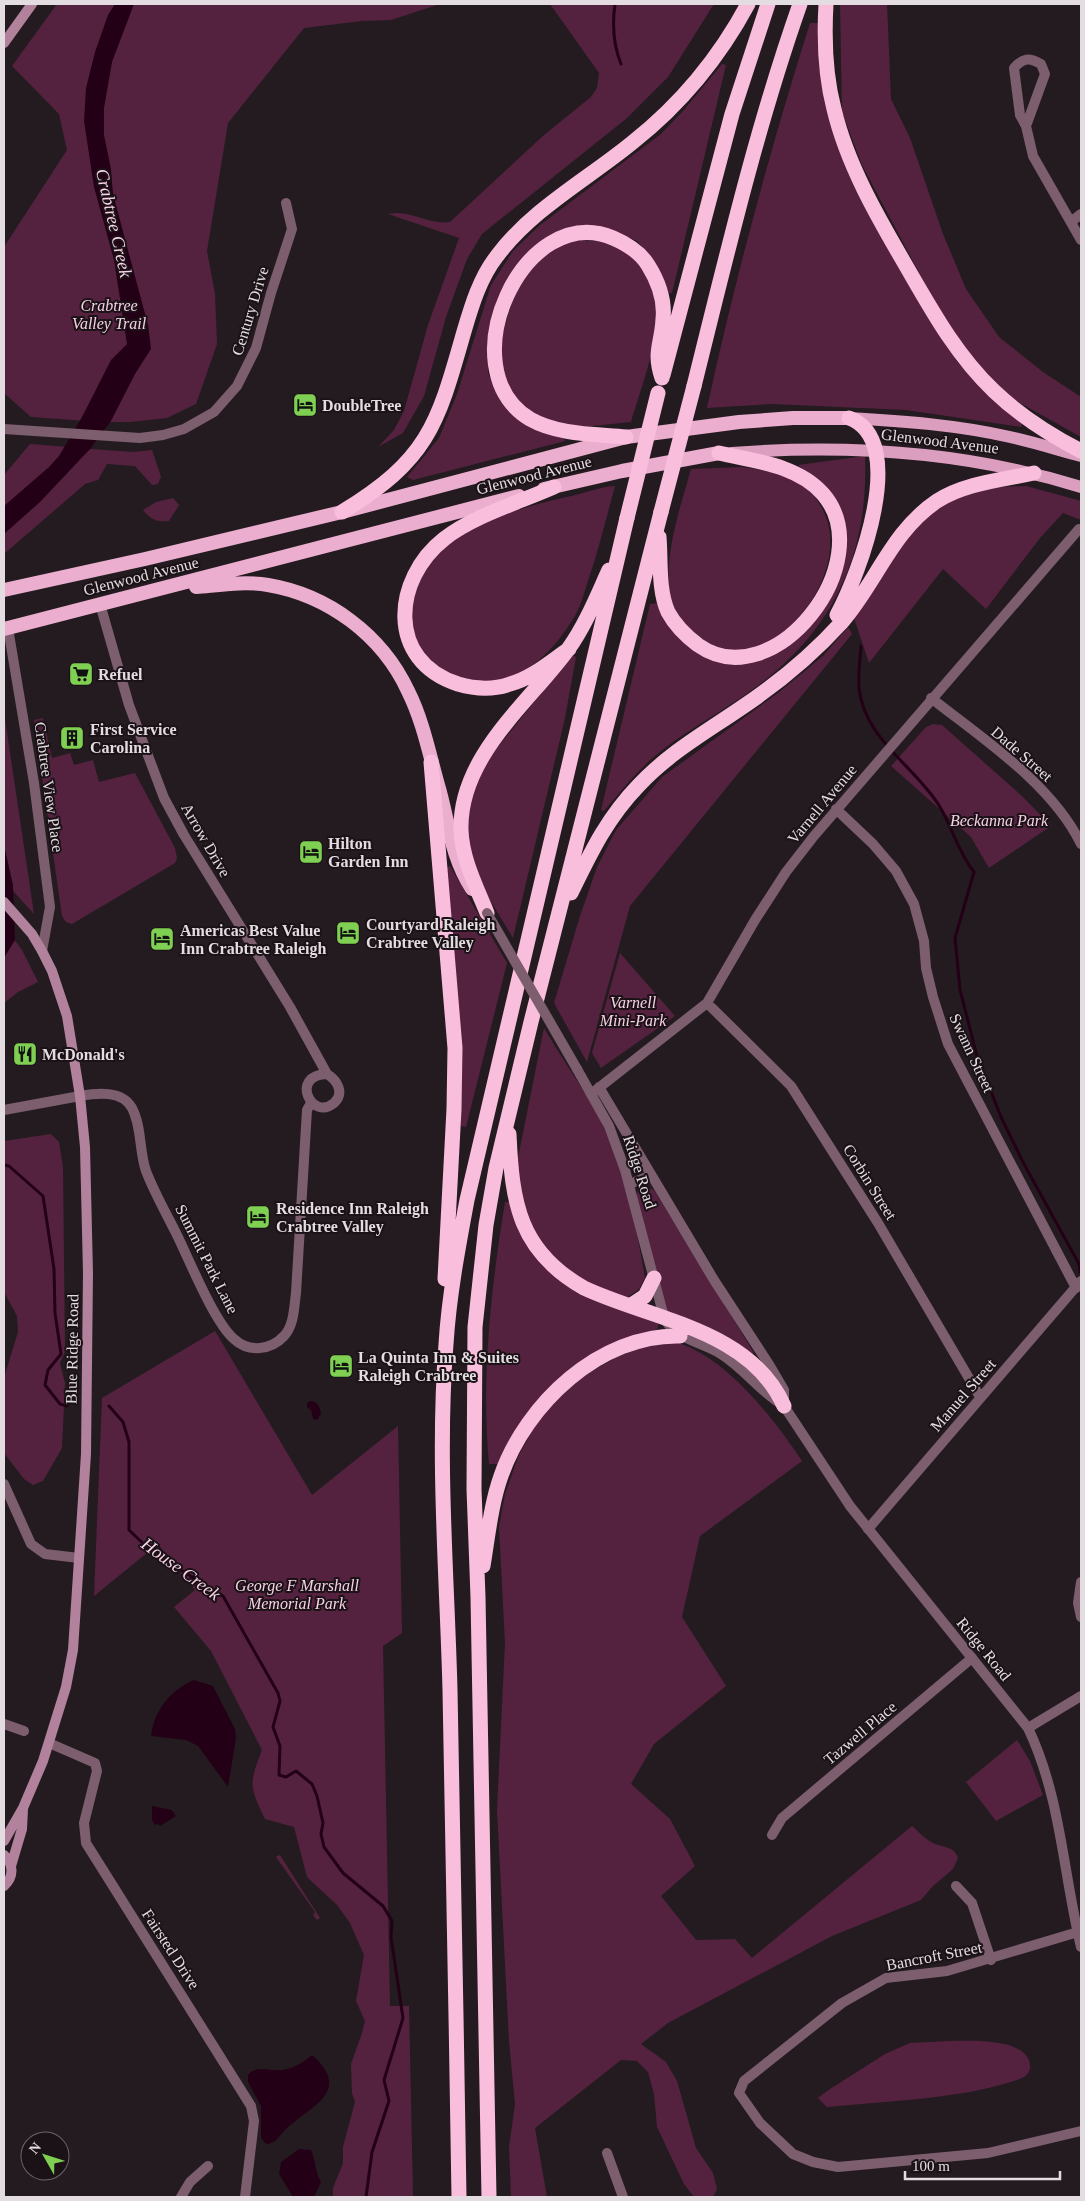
<svg xmlns="http://www.w3.org/2000/svg" width="1085" height="2201" font-family="'Times New Roman',serif">
  <rect width="100%" height="100%" fill="#241b20"/>
  <path fill="#54223f" d="M57,4H440L391,20L362,21L304,28L228,123L207,251L215,294L217,344L196,404L167,418L131,422H102L31,417L4,393V247L67,150L59,114L12,66Z
    M550,4H714L668,77L627,118L482,234L467,259L446,317L424,396L403,433L378,447L394,430L404,411L428,325L459,238L388,214C410,209 428,225 450,222L544,135L591,97L597,88L599,73Z
    M840,4H887L891,99L910,138L943,234L966,289L999,337L1043,372L1081,397V437L1013,399L978,365L942,316L862,165L842,112Z
    M810,23H818L820,71L922,308L958,363L1022,424L1021,427L906,410L772,404L707,408C735,279 770,150 810,23Z
    M722,64L726,65L672,293H669L655,262L637,241L601,227L566,229L538,245L489,330L488,373L501,402L534,427L562,436L565,441L413,480L407,477L439,438L457,394L491,285L513,251L540,225L661,134L683,111Z
    M579,240C588,241 598,240 606,242C634,250 655,278 657,307C660,339 640,391 631,422L583,427L546,421L525,408L510,393L498,350L515,291L530,270L556,246Z
    M30,444L81,448L83,456L90,449L134,452L152,450L161,477L158,484L152,485L135,466L107,464L98,480L85,484L4,554V475Z
    M865,456C869,556 832,634 749,692C721,712 689,729 661,751C640,767 622,790 604,811L601,810L650,604L659,603L694,651L784,647L842,561L825,488L798,465Z
    M741,467C760,469 779,472 796,481C806,486 814,495 820,505C862,569 767,690 700,637C695,633 689,630 685,626C650,588 680,511 691,469Z
    M615,486C606,519 598,552 587,584C583,596 580,609 573,619C559,642 539,665 514,676C472,693 424,671 411,628C407,615 411,601 416,588C420,581 422,571 427,564C453,525 527,506 571,496C586,493 599,487 615,486Z
    M1026,486L1081,501V520L1063,513L1040,538L986,609L943,569L869,663L853,615L892,556L929,512L976,488Z
    M173,498L179,505L169,521C157,522 151,520 143,510L156,502Z
    M848,627L852,634L630,906L587,1062L554,1003L580,916L597,867L616,830L662,777L778,693L823,656Z
    M572,655L576,657L565,718L513,938L476,877L467,840L470,797L489,758Z
    M4,712L34,914L4,881Z
    M43,718L52,758L70,753L74,765L93,760L99,782L135,773L175,848L177,858L175,863L72,924L66,922L62,916L34,720Z
    M933,724L942,725L1023,797L1051,826L989,868L971,837L891,766L926,727Z
    M450,866L507,963L466,1127L461,1126L460,1054L445,868Z
    M4,926L22,950L38,982L18,992L4,1003Z
    M620,953L675,1016L601,1068L592,1053Z
    M544,1028C559,1054 576,1078 591,1103C622,1155 635,1219 645,1278L639,1289L628,1297H617L601,1290L555,1262L535,1237L521,1207L516,1168Z
    M51,1134L59,1142L63,1167L65,1352L60,1363L65,1383L62,1448L43,1481L33,1485L24,1479L4,1453V1378L18,1332L17,1316L4,1292V1141Z
    M645,1187L654,1190L754,1353L749,1357L668,1316L636,1196L638,1191Z
    M505,1202H509L521,1235L537,1259L659,1322L657,1331L571,1370L498,1464H489C481,1377 491,1288 505,1202Z
    M215,1331L312,1495L398,1426L402,1633L383,1646L390,2006H409L413,2197H333V2188L343,2163V2147L355,2102L352,2093L351,2064L362,2033L365,2021L356,2001L364,1955L350,1923L337,1905L307,1877L294,1827L265,1819C249,1786 249,1784 262,1750L211,1651L174,1607L195,1590L158,1544L94,1596L102,1398Z
    M655,1342C662,1342 671,1341 678,1343C727,1358 774,1419 802,1461L700,1536L682,1617L726,1686L654,1744L631,1784L670,1819L695,1866L661,1896L696,1940L735,1939L752,1958L912,1826C918,1831 924,1838 931,1842C941,1848 954,1845 958,1858L953,1869L933,1886L921,1900L832,1936L668,2023L641,2044L666,2062L677,2081L696,2148L713,2173L717,2189L713,2197H694L684,2184L657,2127L654,2094L648,2072L637,2061L621,2060L535,2128L547,2197H511L509,2147L515,2104L509,2041L497,1810L505,1643L499,1527L505,1494L518,1457L537,1422L563,1394L584,1376L615,1358Z
    M1017,1740L1030,1761L1043,1795L996,1821L966,1782Z
    M280,1855L320,1918L317,1920L313,1915L315,1912L276,1857Z
    M950,2041C969,2041 1032,2037 1030,2068C1029,2075 1023,2078 1017,2080C962,2099 885,2101 827,2107L818,2098L827,2091L885,2054L910,2043Z"/>
  <path fill="#240016" d="M115,4H134L112,62L104,108V135L111,169L113,194L148,325L151,349L135,374L111,421L90,449L40,502L4,534V506L49,467L59,456L82,417L111,360L127,344L114,260L94,187L84,121L86,88L95,52L108,15Z
    M4,845L13,885L15,940L4,958Z
    M310,1401C318,1401 320,1408 321,1414L317,1420L313,1419L311,1410L307,1407V1403Z
    M194,1680L213,1686L235,1729L236,1738L228,1787L198,1746L186,1740L151,1736C154,1711 170,1690 194,1680Z
    M152,1806L172,1810L176,1816L160,1826L158,1824L155,1825L152,1820Z
    M312,2055C353,2091 311,2106 287,2128C280,2134 277,2144 266,2144L261,2138V2106L248,2082V2075C256,2064 272,2072 283,2070C294,2068 304,2062 312,2055Z
    M299,2149L311,2150C316,2161 315,2172 321,2182L314,2197H293L279,2174L281,2162Z"/>
  <g fill="none" stroke-linecap="round" stroke-linejoin="round">
    <path stroke="#240016" stroke-width="3" d="M615,4C612,25 613,44 621,64
      M861,646C860,660 858,674 859,688C864,739 916,767 940,807C953,829 958,852 974,872L955,938L960,990L977,1056L1001,1117L1024,1164L1079,1264L1080,1272
      M4,1165L9,1166L43,1196L54,1269L55,1313L61,1354L48,1370L45,1385L60,1404L67,1406
      M109,1406L123,1422L129,1442V1530L153,1553L223,1596L278,1693L280,1701L273,1727L280,1746L279,1775L286,1777L296,1771L312,1784L317,1796L323,1823L321,1834L324,1847L343,1873L383,1906L392,1921L391,1937L403,2018L384,2080L389,2101L372,2152L366,2197"/>
    <path stroke="#7c5e6e" stroke-width="10" d="M1026,126L1045,74L1041,64C1029,57 1023,58 1014,68L1020,115L1026,126L1033,156L1081,240
      M1071,222L1081,214
      M4,429L140,438L163,435L184,429L214,412L237,386L256,348L271,293L292,229L286,203
      M100,604L129,705L164,798L184,835L290,1007L327,1074C337,1080 345,1093 334,1103C312,1122 289,1075 327,1074
      M8,628L34,783L50,907L42,951
      M931,698C983,739 1052,784 1081,844
      M836,809L873,844L896,871L914,904L924,941L926,968L933,997L948,1044L1076,1288
      M707,1003L791,1086L878,1223L980,1397
      M599,1087L714,1280L770,1366L784,1390V1405
      M591,1094L707,1003L755,920L786,872L814,836L1079,529
      M80,1096C97,1093 122,1090 132,1108C142,1127 139,1151 146,1171C154,1192 166,1213 176,1233C189,1259 214,1322 234,1339C249,1353 271,1350 284,1336C294,1326 294,1307 296,1293L307,1110L311,1103
      M4,1484L31,1544L45,1554L79,1558
      M868,1529L1081,1281
      M1081,1582L1078,1603L1081,1617
      M4,1724L24,1731
      M1028,1728L1081,1696
      M49,1743L95,1763L97,1771L84,1823L86,1843L251,2106L254,2121L245,2197
      M772,1835L782,1818L972,1658
      M956,1886L972,1903L991,1960
      M1078,1932L947,1971L886,1978L842,2003L744,2081L739,2093L760,2123L793,2154L813,2162L838,2167L988,2153L1081,2131
      M607,2153L623,2197
      M181,2197L190,2182L208,2166"/>
    <path stroke="#7c5e6e" stroke-width="10" d="M577,1069L609,1126L625,1170L664,1317C673,1339 702,1342 721,1354C745,1369 761,1393 784,1406L850,1506L1028,1728C1061,1797 1063,1873 1081,1947
      M4,1110L80,1096
      M630,1184L651,1175"/>
    <path stroke="#b2829c" stroke-width="10" d="M4,43L32,4
      M4,902L32,934L42,951L52,971L67,1016L80,1096L85,1147L88,1273L86,1454L73,1650L66,1687L43,1761L23,1808L4,1841
      M4,1855C14,1864 14,1877 4,1886
      M11,1866L22,1829L23,1809"/>
    <path stroke="#dc9ebf" stroke-width="12" d="M849,418C903,421 957,425 1010,437C1034,442 1058,450 1081,456
      M732,453C850,444 968,452 1081,487"/>
    <path stroke="#ebaece" stroke-width="14" d="M544,489L622,471L719,453
      M196,587C220,585 245,581 268,585C328,595 382,635 408,691C424,723 430,758 440,792C449,826 452,858 472,889
      M4,590L145,559L342,512L626,437L739,422L793,418H849
      M4,629L519,496"/>
    <path stroke="#fabedd" stroke-width="15" d="M826,4C824,39 825,75 834,109C847,164 877,216 905,264C931,309 956,355 994,391C1019,415 1050,435 1081,451
      M663,375L732,114L768,4
      M694,386C726,258 756,129 800,4
      M626,437C595,434 558,435 530,419C447,369 524,200 613,238C627,244 640,252 648,265C658,281 665,300 663,319C662,343 653,352 662,378
      M554,487C520,502 473,516 444,539C393,579 386,661 458,684C475,689 493,690 510,684C532,678 550,662 569,649
      M342,512C427,460 437,427 463,335C471,308 479,279 497,256C532,209 588,179 633,142C681,104 719,58 748,4
      M659,537C661,560 658,590 668,612C675,625 686,636 698,645C774,699 881,561 823,494C798,465 754,461 719,453
      M837,615C859,575 910,440 849,418
      M431,762L455,1048L454,1109L445,1279
      M571,893C591,852 607,818 639,785C669,753 706,732 741,708C777,684 813,654 842,622C876,583 892,531 937,501C965,483 1002,480 1034,473
      M487,913C476,886 462,859 461,830C459,756 530,702 569,648C586,624 597,596 609,570
      M509,1134C512,1203 519,1251 584,1288C652,1320 750,1329 784,1406
      M630,1306L645,1296L654,1278
      M483,1566C488,1536 491,1504 501,1476C526,1404 600,1334 680,1336
      M459,2197C456,2028 454,1859 450,1690C447,1575 437,1459 446,1344C449,1296 458,1248 467,1200L627,518
      M489,2197L478,1597L474,1489L475,1327L486,1225L496,1168L531,1022L661,512"/>
    <path stroke="#7c5e6e" stroke-width="10" d="M487,913L577,1069"/>
    <path stroke="#fabedd" stroke-width="15" d="M661,512L694,386
      M627,518L658,393"/>
  </g>
  <defs>
    <symbol id="hotel-square" viewBox="-11 -11 22 22"><rect x="-9" y="-9" width="18" height="18" rx="4" fill="#7fd052" stroke="#1b1217"/><path d="M-6-4.5h1.5V1H6V5H4.5V3h-9V5H-6ZM-4 0a1.8 1.8 0 1 1 3.6 0ZM.5 0V-2.5h3Q6-2.5 6 0Z" fill="#111"/></symbol>
    <symbol id="supermarket-square" viewBox="-11 -11 22 22"><rect x="-9" y="-9" width="18" height="18" rx="4" fill="#7fd052" stroke="#1b1217"/><path d="M-6-5.5h2.5l.6 2H6L4.5 2H-2.5L-4.4-4H-6ZM-1.5 3.2a1.3 1.3 0 1 0 .1 0ZM3 3.2a1.3 1.3 0 1 0 .1 0Z" fill="#111"/></symbol>
    <symbol id="building-square" viewBox="-11 -11 22 22"><rect x="-9" y="-9" width="18" height="18" rx="4" fill="#7fd052" stroke="#1b1217"/><path d="M-4-6H4V6H1V3H-1V6H-4ZM-2.5-4.3h1.7v1.8h-1.7ZM.8-4.3h1.7v1.8H.8ZM-2.5-1h1.7V.8h-1.7ZM.8-1h1.7V.8H.8Z" fill="#111"/></symbol>
    <symbol id="restaurant-square" viewBox="-11 -11 22 22"><rect x="-9" y="-9" width="18" height="18" rx="4" fill="#7fd052" stroke="#1b1217"/><path d="M-5-6h1v4h1v-4h1v4h1v-4h1v5L-1.5 .5V6h-2V.5L-5-1ZM5-6V6H3V1.5H1.5Q1.5-4 5-6Z" fill="#111"/></symbol>
  </defs>
  <g fill-rule="evenodd">
    <use href="#hotel-square" x="291" y="391" width="28" height="28"/>
    <use href="#supermarket-square" x="67" y="660" width="28" height="28"/>
    <use href="#building-square" x="58" y="724" width="28" height="28"/>
    <use href="#hotel-square" x="297" y="838" width="28" height="28"/>
    <use href="#hotel-square" x="334" y="919" width="28" height="28"/>
    <use href="#hotel-square" x="148" y="925" width="28" height="28"/>
    <use href="#restaurant-square" x="11" y="1040" width="28" height="28"/>
    <use href="#hotel-square" x="244" y="1203" width="28" height="28"/>
    <use href="#hotel-square" x="327" y="1352" width="28" height="28"/>
  </g>
  <g text-anchor="middle" dominant-baseline="central" stroke-width="4" stroke-linejoin="round" paint-order="stroke">
    <g font-size="16" font-style="italic" fill="#f8d0e4" stroke="#1b1217">
      <text x="109" y="305">Crabtree<tspan x="109" dy="18">Valley Trail</tspan></text>
      <text x="999" y="820">Beckanna Park</text>
      <text x="633" y="1002">Varnell<tspan x="633" dy="18">Mini-Park</tspan></text>
      <text x="297" y="1585">George F Marshall<tspan x="297" dy="18">Memorial Park</tspan></text>
    </g>
    <g font-size="16" fill="#e3dce0" stroke="#1b1217">
      <text transform="translate(250 311) rotate(-73)">Century Drive</text>
      <text transform="translate(940 441) rotate(7)">Glenwood Avenue</text>
      <text transform="translate(534 475) rotate(-14)">Glenwood Avenue</text>
      <text transform="translate(141 576) rotate(-14)">Glenwood Avenue</text>
      <text transform="translate(1022 754) rotate(41)">Dade Street</text>
      <text transform="translate(49 787) rotate(82)">Crabtree View Place</text>
      <text transform="translate(822 804) rotate(-50)">Varnell Avenue</text>
      <text transform="translate(206 840) rotate(60)">Arrow Drive</text>
      <text transform="translate(972 1053) rotate(65)">Swann Street</text>
      <text transform="translate(640 1172) rotate(72)">Ridge Road</text>
      <text transform="translate(870 1182) rotate(58)">Corbin Street</text>
      <text transform="translate(207 1259) rotate(63)">Summit Park Lane</text>
      <text transform="translate(72 1349) rotate(-89)">Blue Ridge Road</text>
      <text transform="translate(963 1395) rotate(-49)">Manuel Street</text>
      <text transform="translate(984 1649) rotate(51)">Ridge Road</text>
      <text transform="translate(860 1733) rotate(-40)">Tazwell Place</text>
      <text transform="translate(171 1949) rotate(57)">Fairsted Drive</text>
      <text transform="translate(934 1956) rotate(-11)">Bancroft Street</text>
    </g>
    <g font-size="16" font-weight="bold" fill="#e3dce0" stroke="#1b1217" text-anchor="start">
      <text x="322" y="405">DoubleTree</text>
      <text x="98" y="674">Refuel</text>
      <text x="90" y="729">First Service<tspan x="90" dy="18">Carolina</tspan></text>
      <text x="328" y="843">Hilton<tspan x="328" dy="18">Garden Inn</tspan></text>
      <text x="366" y="924">Courtyard Raleigh<tspan x="366" dy="18">Crabtree Valley</tspan></text>
      <text x="180" y="930">Americas Best Value<tspan x="180" dy="18">Inn Crabtree Raleigh</tspan></text>
      <text x="42" y="1054">McDonald's</text>
      <text x="276" y="1208">Residence Inn Raleigh<tspan x="276" dy="18">Crabtree Valley</tspan></text>
      <text x="358" y="1357">La Quinta Inn &amp; Suites<tspan x="358" dy="18">Raleigh Crabtree</tspan></text>
    </g>
    <g font-size="18" font-style="italic" fill="#fcd4e8" stroke="#1b1217">
      <text transform="translate(114 223) rotate(77)">Crabtree Creek</text>
      <text transform="translate(181 1569) rotate(36)">House Creek</text>
    </g>
  </g>
  <rect width="1085" height="2201" fill="none" stroke="#e3dce0" stroke-width="10"/>
  <g transform="translate(45 2156) rotate(309)"><circle r="24" fill="#1b1217" stroke="#6b6367"/>
  <path d="M0-4L9 19L0 12L-9 19Z" fill="#7fd052"/>
  <text y="-8" font-size="14" font-weight="bold" text-anchor="middle" fill="#e3dce0">N</text>
  </g>
  <path d="M905 2171v8h155v-8" fill="none" stroke="#e3dce0" stroke-width="2.5"/>
  <text x="912" y="2171" font-size="15" fill="#e3dce0" stroke="#1b1217" stroke-width="4" paint-order="stroke">100 m</text>
</svg>
